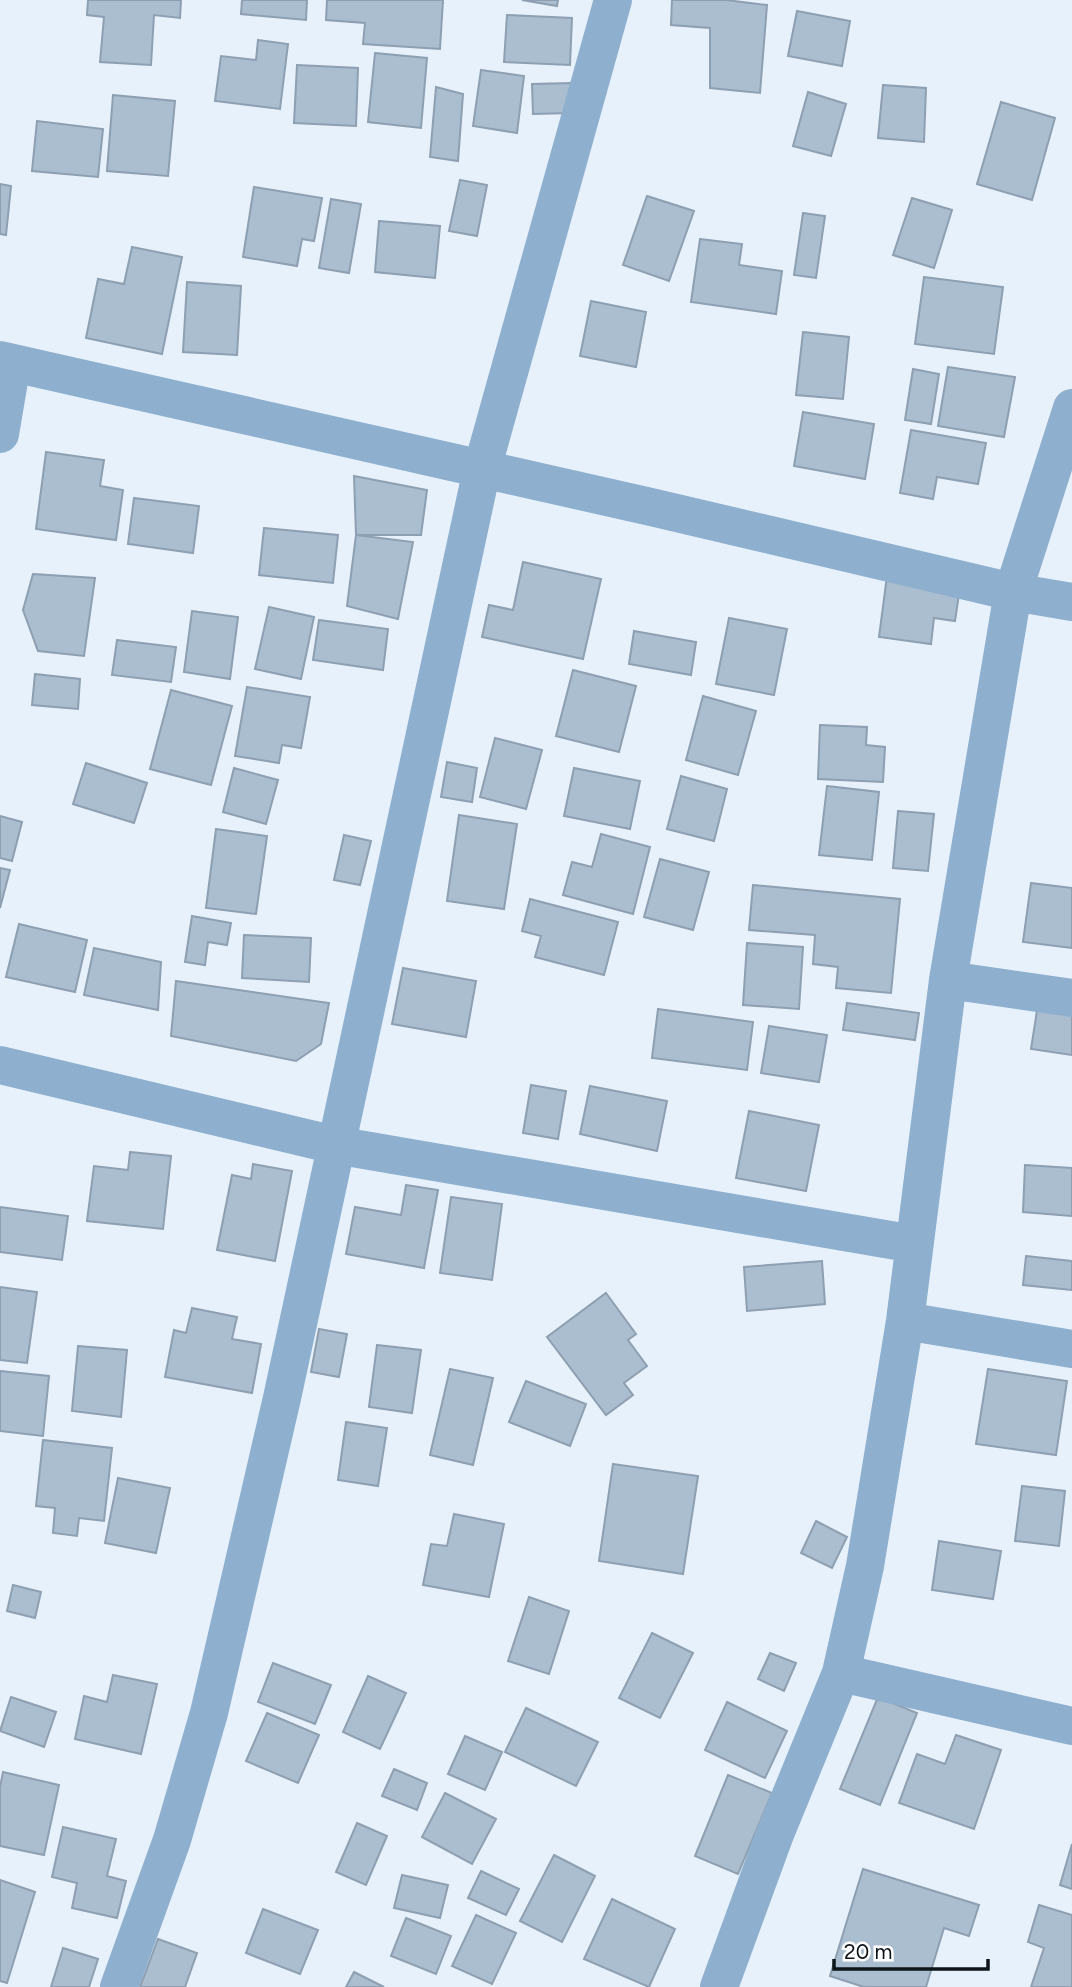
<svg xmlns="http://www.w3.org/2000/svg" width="1072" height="1987" font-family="Figtree,sans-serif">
  <rect width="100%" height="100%" fill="#e6f1fc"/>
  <path fill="#abbecf" stroke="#8d9fb0" stroke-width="2" d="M88,0H181L180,18L154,15L151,65L100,62L104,17L87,15Z
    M242,0H307L306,20L241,14Z
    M327,0H443L440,49L363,44L365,23L326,20Z
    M522,0H558L557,6Z
    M672,0H726L767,5L760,93L710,88V28L671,25Z
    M797,11L850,21L842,66L788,56Z
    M507,15L572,18L570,65L504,62Z
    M258,40L288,44L280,109L215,101L221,56L256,60Z
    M375,53L427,58L421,128L368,122Z
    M297,65L358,68L356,126L294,123Z
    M481,70L524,76L517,133L473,126Z
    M571,83L572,113L533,114L532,84Z
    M883,85L926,88L924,142L878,138Z
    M436,87L463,94L458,161L430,157Z
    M808,92L846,104L831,156L793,146Z
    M113,95L175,101L168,176L107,171Z
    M1001,102L1055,118L1032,200L977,184Z
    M37,121L103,129L98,177L32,171Z
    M460,180L487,185L477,236L449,231Z
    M0,184L11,186L6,235L0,234Z
    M254,187L322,198L314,241L302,239L297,266L243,257Z
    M647,196L694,211L669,281L623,265Z
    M912,198L952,210L934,268L893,255Z
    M331,199L361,204L349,273L319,268Z
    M803,213L825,216L816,278L794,275Z
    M379,221L440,226L435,278L375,272Z
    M700,239L742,244L739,265L782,271L776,314L691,302Z
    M132,247L182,257L162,354L86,338L98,279L124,284Z
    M924,277L1003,287L994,354L915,344Z
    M187,282L241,286L237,355L183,352Z
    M591,301L646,312L636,367L580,356Z
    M803,332L849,337L843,399L796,395Z
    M948,367L1015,377L1004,437L938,426Z
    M913,369L939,374L931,424L905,420Z
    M803,412L874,424L865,479L794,466Z
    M911,430L986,443L978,484L937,477L933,499L900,493Z
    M46,452L104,460L100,486L123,490L116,540L36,529Z
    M354,476L427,490L421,535H356Z
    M134,498L199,506L193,553L128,544Z
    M264,528L338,535L333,583L259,575Z
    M356,535L413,542L398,619L347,606Z
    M523,562L601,579L583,659L482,637L489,605L513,610Z
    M33,574L95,578L84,656L38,651L23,610Z
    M887,576L960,587L955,621L934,618L931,644L879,637Z
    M269,607L314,617L301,679L255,669Z
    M192,611L238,617L230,679L184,672Z
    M729,618L787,629L774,695L716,684Z
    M319,620L388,629L383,670L313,660Z
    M634,631L696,642L691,675L629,664Z
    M117,640L176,647L171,682L112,675Z
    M573,670L636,686L619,752L556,736Z
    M35,674L80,679L78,709L32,705Z
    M247,687L310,697L301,748L282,745L279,763L235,756Z
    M171,690L232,706L211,785L150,769Z
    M703,696L756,711L738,775L686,760Z
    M820,725L867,727L866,745L885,747L883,782L818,779Z
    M495,738L542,750L526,809L480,797Z
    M447,762L477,768L472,802L441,797Z
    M86,763L147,783L134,823L73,804Z
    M234,768L278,780L266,824L223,812Z
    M574,768L640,781L630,829L564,816Z
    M681,776L727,789L714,841L667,829Z
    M827,786L879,792L872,860L819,855Z
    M898,811L934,814L928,871L893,868Z
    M459,815L517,824L504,909L447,901Z
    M0,816L22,822L12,861L0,858Z
    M216,829L267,836L256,914L206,908Z
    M601,834L650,847L633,914L563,895L572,862L592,867Z
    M344,835L371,841L360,885L334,880Z
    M660,859L709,872L693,930L644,917Z
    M0,868L10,870L0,908Z
    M1031,883L1072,888V948L1023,942Z
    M753,885L900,899L891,993L836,988L838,967L813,964L815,935L749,930Z
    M530,899L618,922L604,975L535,957L541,936L522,931Z
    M192,916L231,923L227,945L208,942L205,965L185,962Z
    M19,924L87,940L75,992L6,977Z
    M244,935L311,938L309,982L242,978Z
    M747,943L803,947L799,1009L743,1005Z
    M94,948L161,962L158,1010L84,995Z
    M403,968L476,981L466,1037L392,1024Z
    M176,981L329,1003L321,1044L296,1061L171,1036Z
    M847,1003L919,1013L915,1040L843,1030Z
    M1038,1004L1072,1009V1055L1031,1049Z
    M658,1009L753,1022L747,1070L652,1058Z
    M769,1026L827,1035L819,1082L761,1073Z
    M531,1085L566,1091L558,1139L523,1133Z
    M590,1086L667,1101L657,1151L580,1134Z
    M749,1111L819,1125L806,1191L736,1178Z
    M130,1152L171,1156L163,1229L87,1221L94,1166L128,1170Z
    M253,1164L292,1171L275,1261L217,1250L232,1175L251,1179Z
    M1025,1165L1072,1168V1216L1023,1212Z
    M406,1185L438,1190L424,1268L346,1254L355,1207L401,1215Z
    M451,1197L502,1204L492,1280L440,1273Z
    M0,1207L68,1216L62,1260L0,1252Z
    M1026,1256L1072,1261V1290L1023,1285Z
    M822,1261L825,1304L747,1311L744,1267Z
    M0,1287L37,1292L27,1363L0,1360Z
    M606,1293L636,1334L628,1340L647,1366L624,1383L633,1395L606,1415L547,1337Z
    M192,1308L237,1317L232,1339L261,1344L252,1393L165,1377L174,1330L186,1333Z
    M319,1329L347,1334L339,1377L311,1372Z
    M377,1345L421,1350L412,1413L369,1407Z
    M78,1346L127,1350L121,1417L72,1411Z
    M450,1369L493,1378L473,1465L430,1455Z
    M988,1369L1067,1381L1056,1455L976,1444Z
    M0,1371L49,1376L43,1436L0,1431Z
    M526,1381L586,1404L570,1446L509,1422Z
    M346,1422L387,1428L378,1486L338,1480Z
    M43,1440L112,1448L104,1521L79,1518L77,1536L53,1533L55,1508L36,1506Z
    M613,1464L698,1476L683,1574L599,1561Z
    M118,1478L170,1488L156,1553L105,1543Z
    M1022,1486L1065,1491L1059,1546L1015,1541Z
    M454,1514L504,1524L489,1597L423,1585L431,1544L447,1546Z
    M816,1521L847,1537L832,1568L801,1553Z
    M939,1541L1001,1551L993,1599L932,1590Z
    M13,1585L41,1592L35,1618L7,1611Z
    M529,1597L569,1611L549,1674L508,1661Z
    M652,1633L693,1653L660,1718L619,1698Z
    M770,1653L796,1663L784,1691L758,1679Z
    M273,1663L331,1685L315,1724L258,1702Z
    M113,1675L157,1684L141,1754L75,1739L84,1696L107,1702Z
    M368,1676L406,1693L380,1749L343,1732Z
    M11,1697L56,1712L44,1747L0,1731Z
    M878,1697L917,1713L880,1805L840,1789Z
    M727,1702L787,1731L765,1778L705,1750Z
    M526,1708L598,1742L576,1786L505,1752Z
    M267,1713L319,1735L298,1783L246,1761Z
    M956,1735L1001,1750L974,1829L899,1803L917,1754L945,1764Z
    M465,1736L502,1752L485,1790L448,1774Z
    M394,1769L427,1783L417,1810L382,1796Z
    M3,1772L59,1785L44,1855L0,1846V1787Z
    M728,1775L772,1793L738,1874L695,1856Z
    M445,1793L496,1819L472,1864L422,1837Z
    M357,1823L387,1836L366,1885L336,1872Z
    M63,1827L116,1839L107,1876L126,1881L117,1918L72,1908L77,1883L52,1877Z
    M1072,1844V1889L1060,1885Z
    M554,1855L595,1876L562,1942L520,1921Z
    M863,1869L979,1905L969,1936L944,1928L926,1987H864L830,1976Z
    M481,1871L519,1889L506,1915L468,1898Z
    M402,1875L448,1885L440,1918L394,1908Z
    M0,1880L35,1892L7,1983L0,1981Z
    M612,1899L675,1929L649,1987L584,1959Z
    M1039,1905L1072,1915V1987H1031L1044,1948L1028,1942Z
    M263,1909L318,1930L300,1974L246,1953Z
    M476,1915L516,1933L492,1984L452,1966Z
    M406,1918L451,1936L436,1974L391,1956Z
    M158,1939L197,1953L185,1987H140Z
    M63,1948L98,1959L89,1987H51Z
    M354,1972L384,1987H346Z"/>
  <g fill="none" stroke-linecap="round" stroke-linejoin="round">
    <path stroke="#8eafce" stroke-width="38" d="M0,360L651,507L1013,592L1072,602
      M0,434L12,363
      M948,980L1072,998
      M0,1065L335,1145L914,1244
      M905,1321L1072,1349
      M841,1673L1072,1726
      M119,1987L172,1840L209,1713L282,1398L482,469L613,0
      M719,1987L775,1834L841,1673L865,1566L905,1321L948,980L1013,592L1072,408"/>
  </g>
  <path d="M834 1959v10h154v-10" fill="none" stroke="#0d141a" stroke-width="3.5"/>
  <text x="844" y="1959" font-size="21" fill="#0d141a" stroke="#ffffff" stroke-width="5" paint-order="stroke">20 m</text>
</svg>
